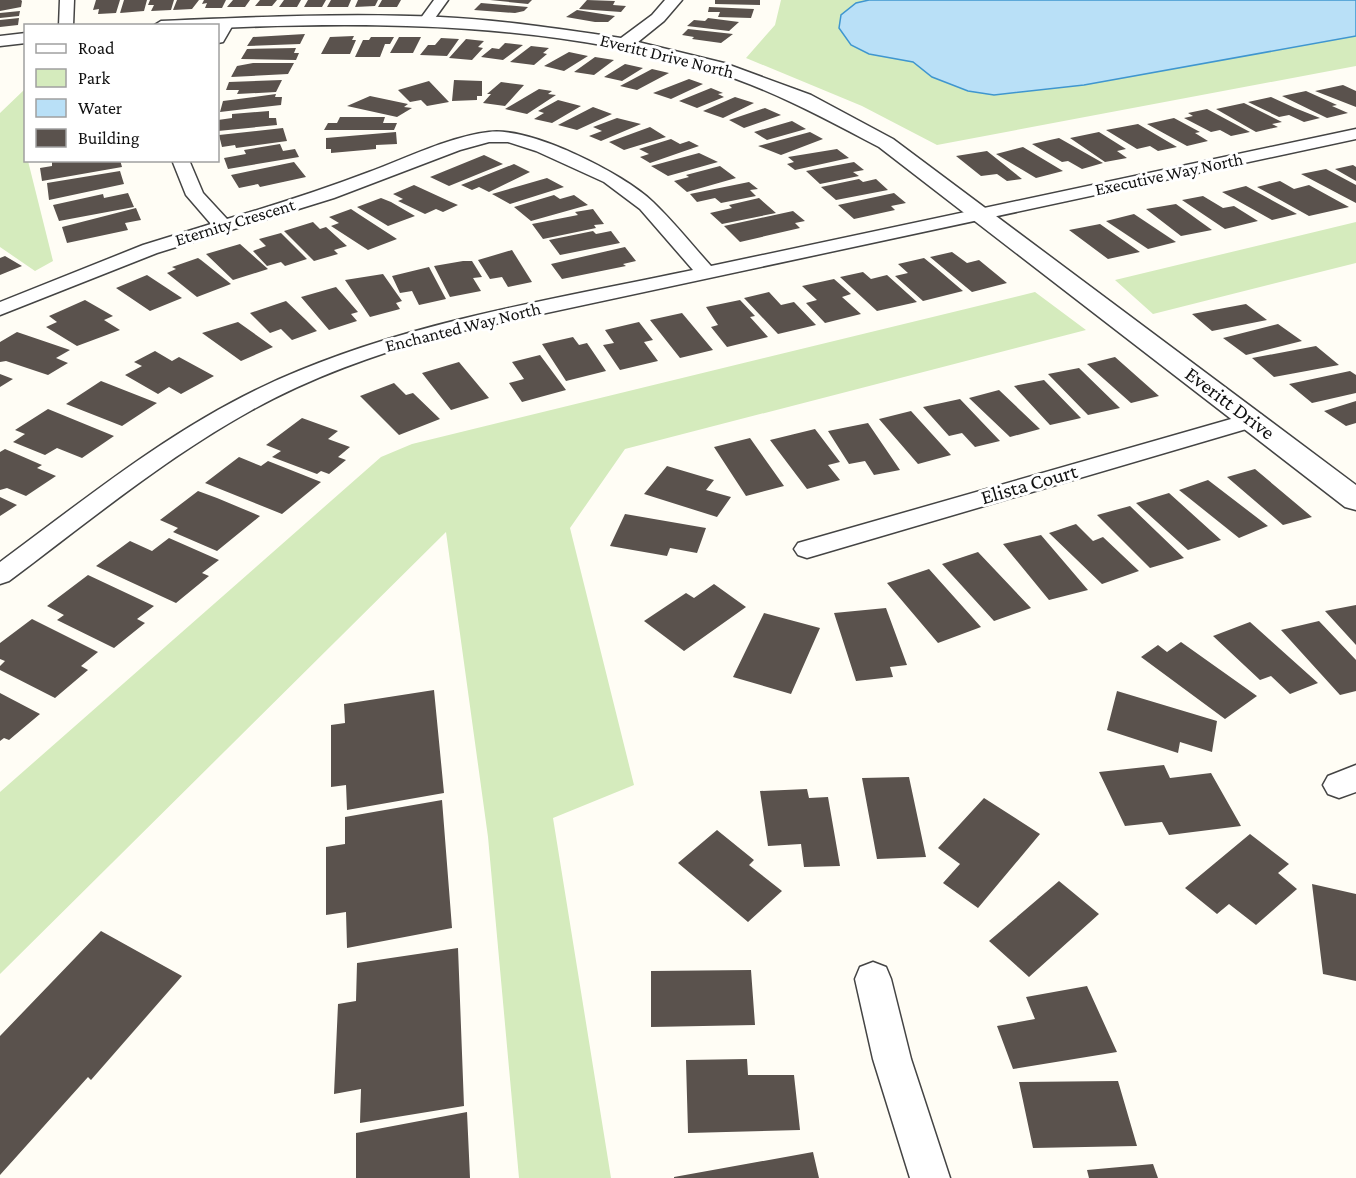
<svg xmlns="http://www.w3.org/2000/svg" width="1356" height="1178" font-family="'Crimson Pro',serif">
  <rect width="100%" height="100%" fill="#fffdf5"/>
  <path fill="#d5ebbd" d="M781,0H1356V66L937,145L862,106L746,58L775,25Z
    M25,89L26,160L28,161L53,261L35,271L0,247V113Z
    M1356,222V263L1153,314L1115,280Z
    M1035,292L1086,330L625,449L570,528L634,785L553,818L611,1178H519L488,837L446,532L0,974V792L381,457L412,444Z"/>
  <path fill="#b9e0f7" stroke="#3f96cf" stroke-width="1.5" d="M869,0H1356V36L1084,85L994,95L968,91L932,77L913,62L869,54L851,45L839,28L841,15L856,3Z"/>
  <path fill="#5a524d" d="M0,0H21L22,1L21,7L0,11Z
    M96,0H120L116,13L98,14L99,9L93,10Z
    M124,0H147L144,11L120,13Z
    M150,0H174L171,10L151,11L154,5H148Z
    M177,0H199L192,9L173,10Z
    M204,0H226L222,8H205L207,3L202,4Z
    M233,0H250L245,7H227Z
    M260,0H277L272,6H255Z
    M284,0H301L297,7H279Z
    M308,0H326L322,7H304Z
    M331,0H351L348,7H327Z
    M358,0H378L375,6L355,7Z
    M382,0H401L397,7H378Z
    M490,0H532L528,4Z
    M587,0L615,1L613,5L626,6L621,12L579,9Z
    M715,0H760V5L715,4Z
    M481,3L528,7L524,11L515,13L474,10Z
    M709,7L754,9L751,18L718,17L720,12H708Z
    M577,10L615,16L608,22H595L566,17Z
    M20,11L19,16L0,18V13Z
    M19,18L18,25L0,27V20Z
    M708,18L739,22L729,31L687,26L694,20L705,21Z
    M688,29L733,34L721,43L692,39L694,37L682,35Z
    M305,34L300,44L247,46L253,37Z
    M354,36L352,40H356L350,54H321L330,37Z
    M371,37H394L390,44H385L380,57H355L363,40H369Z
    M399,37H421L413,53H390Z
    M441,38L459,39L447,56L420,55L428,45H435Z
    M466,39L484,41L478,47L483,48L472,60L449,58Z
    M505,43L523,45L503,60L481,57L492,48L499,49Z
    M531,46L549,48L543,53L547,54L534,65L510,62Z
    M296,48L294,53H299L296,60L241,59L247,49Z
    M569,52L588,56L564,71L544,66Z
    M595,57L614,60L594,75L574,72Z
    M253,63H294L288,74L231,77L237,66Z
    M625,64L643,68L622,81L604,77Z
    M652,69L669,73L637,90L620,86Z
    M689,79L703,84L671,99L653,93Z
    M282,80L276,92L237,94L239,90H226L229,82Z
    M454,80L482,81V96H477V100L452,101Z
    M429,81L449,102L427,106L421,100L410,102L398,90Z
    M501,82L524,85L505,106L483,103L491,94H487Z
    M1343,85L1356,91V107L1315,91Z
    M711,88L723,93L718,94L724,97L697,108L679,101Z
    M539,89L552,91L548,94L556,95L527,114L505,109Z
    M1306,91L1337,105L1332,106L1348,113L1327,118L1282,96Z
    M276,94L275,97H282L281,105L220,112L223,101Z
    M370,96L408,104L404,107L412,108L397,117L347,106Z
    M735,97L754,103L723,118L703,111Z
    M1271,97L1295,108L1320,118L1304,122L1289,115L1279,117L1248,102Z
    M558,100L581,106L552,123L534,119L544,113L538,111Z
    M1244,103L1282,122L1272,124L1278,127L1256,132L1216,109Z
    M593,107L612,114L577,130L558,125Z
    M765,108L781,115L744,128L729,120Z
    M1207,109L1250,132L1231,136L1220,130L1211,132L1184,118L1193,116L1188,113Z
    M269,111V118H276L277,125L218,131V120L232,118V114Z
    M340,117H385L383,123H397L394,130H324L328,123H337Z
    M617,118L641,124L601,141L589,136L602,131L593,127Z
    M1174,118L1200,132L1195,133L1208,141L1187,146L1147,124Z
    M792,121L806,129L767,140L754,132Z
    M1138,124L1177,147L1158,151L1150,146L1137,149L1106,130Z
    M650,127L666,137L624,150L609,142Z
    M283,128L287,141L236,148L235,145L222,147L219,135Z
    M396,132L397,144L376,145V149L331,153V149H326V138Z
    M810,132L823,139L781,155L758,146Z
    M1099,132L1126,149L1117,151L1127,158L1105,162L1070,138Z
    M1059,138L1103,163L1082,169L1068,161L1062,162L1032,144Z
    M671,139L680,144L689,141L699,146L650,163L640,157L649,154L639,149Z
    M280,144L283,151L295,149L299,157L228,169L224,158L246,154L244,150Z
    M1023,147L1063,171L1036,178L996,154Z
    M837,149L849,158L795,170L787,164L794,162L788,157Z
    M987,151L1022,179L1007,181L997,174L981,176L956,156Z
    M699,153L718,162L668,176L651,166Z
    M484,155L503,164L449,186L430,177Z
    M120,160L122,167L42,181L40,168L52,166V162Z
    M294,162L306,177L260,187L258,184L239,188L231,175Z
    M854,162L864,170L853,172L859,176L820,184L806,171Z
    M514,164L530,172L489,192L479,187L472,190L461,185Z
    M1353,165L1356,167V181L1335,169Z
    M720,166L736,178L687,192L674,181L689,177L686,175Z
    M1326,169L1356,185V203L1301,174Z
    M120,171L124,184L49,200L47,183Z
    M547,178L564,187L510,204L492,194Z
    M859,179L863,182L876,179L888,190L836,200L821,187Z
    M1280,181L1294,189L1309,185L1349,207L1309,216L1257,187Z
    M749,182L758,189L750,190L756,196L721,203L715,198L697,202L690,194Z
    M414,185L451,202L458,205L443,212L436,209L425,214L398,201L403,199L393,194Z
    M1246,186L1297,214L1272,220L1222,192Z
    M128,193L134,207L59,221L53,205L103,194L104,198Z
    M894,193L906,203L891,206L895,210L854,219L838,205Z
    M554,195L560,199L574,195L588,205L531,221L514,207Z
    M1203,196L1223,208L1234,206L1258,221L1225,229L1182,200Z
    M381,198L391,202L415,216L388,226L357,207Z
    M759,198L776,213L722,224L710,213L732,208L729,205Z
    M1176,204L1212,230L1181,236L1146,209Z
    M136,208L141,220L125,223L128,230L67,243L62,227Z
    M351,209L360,215L397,239L368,250L331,226L339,223L329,217Z
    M593,209L604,224L594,225L596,228L543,239L532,224L578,215L575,212Z
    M793,211L805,221L795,223L800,228L740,242L724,226Z
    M1134,214L1176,242L1148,249L1106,221Z
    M313,222L320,229L326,227L347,246L334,250L338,254L314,261L284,231Z
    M1100,224L1140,252L1108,259L1069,230Z
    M593,231L596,234L611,231L620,243L560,255L549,240Z
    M281,233L307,259L285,266L281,262L267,266L253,251L266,246L259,239Z
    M240,244L268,269L233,280L206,254Z
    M625,247L636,261L623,264L626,266L562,279L551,264Z
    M512,250L532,282L508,287L502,277L490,279L478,260Z
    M952,252L967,263L979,260L1007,283L972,292L930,257Z
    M5,256L22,266L0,275V258Z
    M198,258L201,260L231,284L197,297L167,273L176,269L172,267Z
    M924,258L935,267L963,291L923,301L895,276L908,273L898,264Z
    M463,261H472L482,277L473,278L481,291L450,297L434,266Z
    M429,267L446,299L419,305L412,291L400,293L392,276Z
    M863,272L871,279L887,275L917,302L877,311L840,277Z
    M383,274L402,301L396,303L400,309L370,317L345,280Z
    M147,275L182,298L150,311L116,288Z
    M834,279L851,294L842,297L861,314L825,323L806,303L817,300L802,286Z
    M336,287L358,312L351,314L357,321L329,330L301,297Z
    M769,292L781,305L794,302L816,325L778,334L744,298Z
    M85,300L113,316L104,320L120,330L77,346L46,327L57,322L49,316Z
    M740,300L755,316L750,317L768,337L727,347L711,327L718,325L706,307Z
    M286,301L306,320L317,331L292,340L281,329L270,333L250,313Z
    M1246,304L1267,320L1212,331L1192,314Z
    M682,313L713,350L680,358L650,320Z
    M238,322L273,347L241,361L202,333Z
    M639,322L653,340L644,342L658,361L620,370L603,345L614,343L605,330Z
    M1278,324L1302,341L1246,355L1223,338Z
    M17,332L70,350L56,358L68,363L48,375L6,361L0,362V342Z
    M573,337L579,345L587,343L606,371L566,381L542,344Z
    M1316,346L1339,365L1274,377L1252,358Z
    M155,351L172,361L179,357L214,376L181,394L169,387L158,394L125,375L142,366L134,362Z
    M540,355L566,390L522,402L509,383L524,379L512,362Z
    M1115,357L1159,396L1131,403L1087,364Z
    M459,362L489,398L451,410L422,373Z
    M1079,368L1120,408L1088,415L1048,374Z
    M1350,371L1356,375V393L1312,403L1289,384Z
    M0,374L13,379L0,387Z
    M1044,380L1081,418L1050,425L1014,386Z
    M101,381L157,403L122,426L66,404Z
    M394,383L406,395L413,393L440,419L399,435L360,396Z
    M999,390L1040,429L1010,437L969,398Z
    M960,399L1000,441L975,447L962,433L949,436L923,407Z
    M1356,401V423L1346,426L1324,411Z
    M48,409L114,436L82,458L57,448L45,455L13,442L25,434L15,430Z
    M911,411L951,455L918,464L879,419Z
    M302,418L338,431L328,439L350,447L338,457L346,460L329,474L321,471L317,474L272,457L281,451L266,445Z
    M868,423L900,470L874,475L865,461L849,464L828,431Z
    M815,429L840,462L828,465L840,480L807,489L770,440Z
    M750,438L784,486L746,496L714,447Z
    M5,449L42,465L37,468L56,476L26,496L7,488L0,490V452Z
    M239,457L261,466L268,461L321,482L282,514L205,483Z
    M667,466L714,480L706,490L731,497L717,517L644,494Z
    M1255,469L1312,517L1283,525L1227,477Z
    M1208,480L1268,526L1239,538L1179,490Z
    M198,491L217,498L260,516L217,551L173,532L178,528L160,520Z
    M1169,493L1221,540L1188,550L1136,503Z
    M0,497L17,505L0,516Z
    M1130,506L1184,558L1150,568L1097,515Z
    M625,514L706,528L697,553L670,548L667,556L610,546Z
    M1076,524L1093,541L1103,537L1139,571L1102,584L1049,533Z
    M1041,535L1088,590L1049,600L1003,544Z
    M169,538L219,560L202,573L209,576L176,603L96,566L130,541L152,551Z
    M978,552L1031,608L994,621L942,564Z
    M929,569L981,627L938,643L887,583Z
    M88,575L154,606L137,619L145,623L114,648L57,620L64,615L47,606Z
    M714,584L746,607L684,651L644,621L686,593L694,598Z
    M1356,605V645L1325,611Z
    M886,608L907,665L890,667L893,677L856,681L834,613Z
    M764,613L820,628L791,694L733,677Z
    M32,619L98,652L81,666L88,670L55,698L0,670V666L5,661L0,659V643Z
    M1319,621L1356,660V691L1340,695L1281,630Z
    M1250,622L1318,683L1290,694L1271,676L1260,680L1213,636Z
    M1181,642L1257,696L1225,719L1141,657L1158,645L1167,652Z
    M434,690L444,793L347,810L346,785L331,787V725L345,723L344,704Z
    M1117,691L1217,721L1212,752L1180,742L1178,753L1107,730Z
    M0,693L40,714L9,740L4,738L0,741Z
    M1164,765L1170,778L1211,773L1241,826L1169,835L1162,822L1125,826L1099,772Z
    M909,777L926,857L877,859L862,778Z
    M807,789L809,798L828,797L840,866L804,867L801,844L768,846L760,791Z
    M984,798L1040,834L978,908L943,883L960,864L938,848Z
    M442,800L452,928L347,948L346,912L326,915V847L345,844V817Z
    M717,830L754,860L749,865L782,891L748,922L678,863Z
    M1250,834L1289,864L1278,873L1297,889L1256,925L1229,904L1217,914L1185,888Z
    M1059,881L1099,914L1029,977L989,941Z
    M1312,884L1356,894V981L1323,974Z
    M101,931L182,976L91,1080L88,1077L0,1175V1036Z
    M458,948L464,1106L360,1123L361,1089L334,1094L338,1004L356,1001L357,963Z
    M751,970L755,1025L651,1027V971Z
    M1087,986L1117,1052L1013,1069L997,1026L1035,1019L1026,997Z
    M747,1059L748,1075H794L800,1130L688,1133L686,1060Z
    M1118,1081L1137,1146L1033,1148L1019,1082Z
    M467,1112L470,1178H356V1133Z
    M813,1152L819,1178H674V1177Z
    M1153,1164L1158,1178H1089L1087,1170Z"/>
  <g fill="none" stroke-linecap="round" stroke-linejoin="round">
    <defs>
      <path id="minor" d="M60,0H74L73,26H59Z
        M434,0H448L430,25H420L418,22Z
        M227,19L234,23L223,42L218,43V28L222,20Z
        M1356,129V139L439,336C375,355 311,377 252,410C165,458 88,522 9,581L0,584V562C84,500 166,433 260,388C396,323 547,301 693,270L640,209L604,182L536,151L508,142H489L460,150L334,198L157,253L0,315V302L143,245L211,224L186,195L172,160H189L203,193L227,219C275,205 322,190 369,172C407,158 448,137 489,132C531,127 623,173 653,202C674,222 692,245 711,266Z
        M1252,413L1260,415L1264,420L1260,425L807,558L798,555L794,549L798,543Z
        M1356,765V792L1339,798L1328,794L1323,785L1328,776Z
        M873,962L886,967L891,979L911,1059L950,1178H910L873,1059L855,979L860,967Z"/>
      <path id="tertiary" d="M665,0H682L664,21L638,42L724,63L811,95L893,139L1356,485V510L1345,507L879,147C824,118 769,88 709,70C550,23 382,21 218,28V26H153L161,21C254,17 347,13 440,17C501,20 561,29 621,38L652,15Z
        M26,33V43L0,46V36Z"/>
    </defs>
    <use href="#minor" stroke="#444" stroke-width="3"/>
    <use href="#tertiary" stroke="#444" stroke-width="3"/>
    <use href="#minor" fill="#fff" fill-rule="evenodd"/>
    <use href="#tertiary" fill="#fff" fill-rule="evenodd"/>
  </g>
  <g text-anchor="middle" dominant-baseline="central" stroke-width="6" stroke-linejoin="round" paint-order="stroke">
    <g font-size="18" fill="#111" stroke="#fff">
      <text transform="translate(667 56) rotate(14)">Everitt Drive North</text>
      <text transform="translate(1169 174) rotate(-12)">Executive Way North</text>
      <text transform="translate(235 222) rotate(-17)">Eternity Crescent</text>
      <text transform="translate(463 327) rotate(-14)">Enchanted Way North</text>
    </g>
    <g font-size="21" fill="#111" stroke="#fff">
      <text transform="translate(1230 403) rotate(37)">Everitt Drive</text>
      <text transform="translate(1029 484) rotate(-16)">Elista Court</text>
    </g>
  </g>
  <rect x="24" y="24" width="195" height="138" fill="#ffffff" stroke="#a0a0a0" stroke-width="1.5"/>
  <rect x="36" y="44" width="30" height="9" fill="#ffffff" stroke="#a0a0a0" stroke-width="1.5"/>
  <text x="78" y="54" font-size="18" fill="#111111">Road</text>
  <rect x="36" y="69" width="30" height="18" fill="#d5ebbd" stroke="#a0a0a0" stroke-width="1.5"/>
  <text x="78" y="84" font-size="18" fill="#111111">Park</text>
  <rect x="36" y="99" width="30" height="18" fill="#b9e0f7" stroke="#a0a0a0" stroke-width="1.5"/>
  <text x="78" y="114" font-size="18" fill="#111111">Water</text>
  <rect x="36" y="129" width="30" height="18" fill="#5a524d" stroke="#a0a0a0" stroke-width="1.5"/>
  <text x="78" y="144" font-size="18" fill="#111111">Building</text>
</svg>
